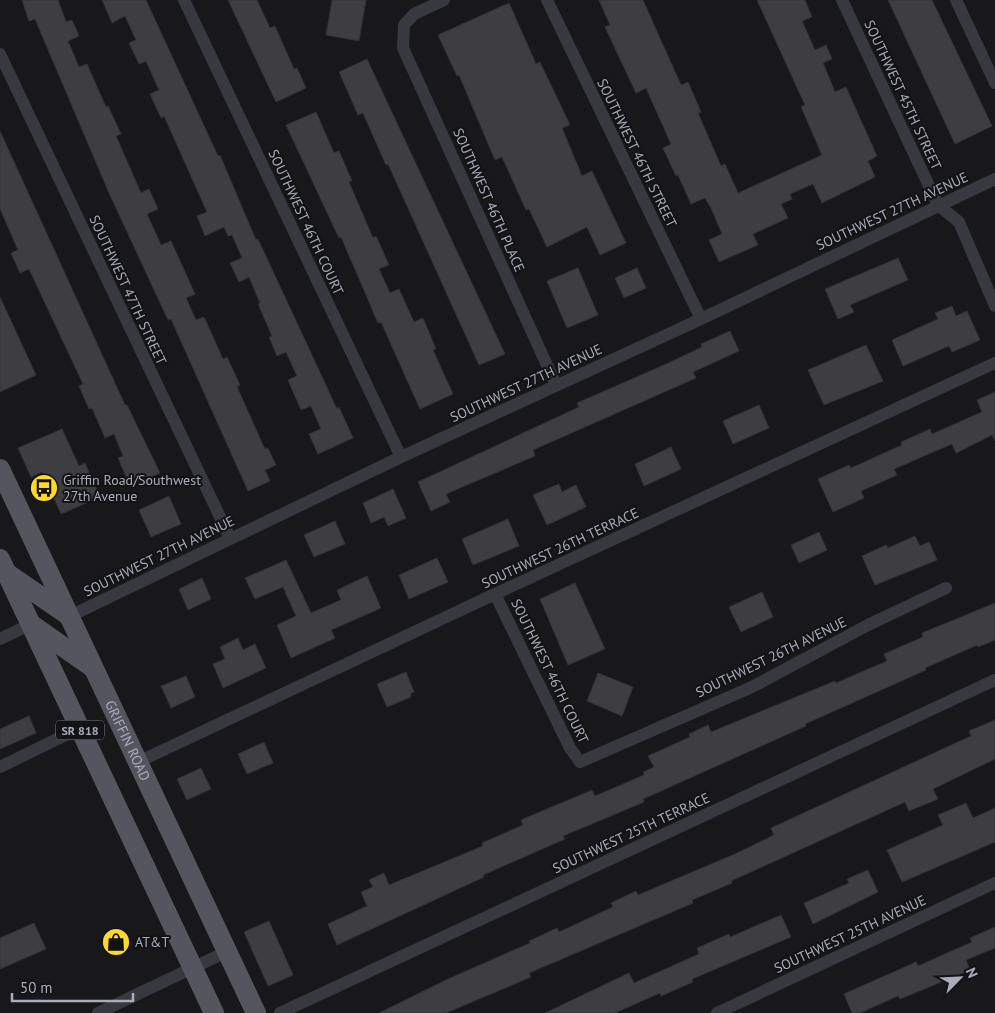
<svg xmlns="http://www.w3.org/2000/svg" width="995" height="1013" font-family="'PT Sans',sans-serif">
  <rect width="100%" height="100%" fill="#18181a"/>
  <path fill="#3d3d42" stroke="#323236" d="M22,0H58L66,22L72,20L79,36L68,41L79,67L87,64L106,107L108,106L121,134L116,136L141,193L149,189L158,209L147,214L161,245L171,241L195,294L186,298L196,320L204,317L223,359L227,357L240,385L237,387L265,449L268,448L276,465L265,470L270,481L248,491L171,319L168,320L109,193L35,19L29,21Z
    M102,0H146L218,156L220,155L256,240L258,239L337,409L339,407L353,438L318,454L309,434L321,429L311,406L301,410L288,380L297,376L286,352L277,356L269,337L272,336L258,304L260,303L249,277L239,282L230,263L242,258L232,235L228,236L224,227L205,236L197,216L207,212L164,116L161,118L150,94L159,90L146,61L139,64L129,43L136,40L125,16L112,23Z
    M228,0H257L270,28L275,26L294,69L297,68L306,88L276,102Z
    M332,0H366L359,41L326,35Z
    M599,0H643L681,85L688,82L701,112L698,113L721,166L725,164L738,193L822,155L801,107L805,105L757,0H805L812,17L802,21L815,50L826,45L832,59L823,63L835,92L846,87L877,156L868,161L875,177L822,203L813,184L790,194L792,199L781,204L788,218L753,234L758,245L719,262L709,240L722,234L711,208L705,198L691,204L678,175L676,176L663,148L671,144L646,88L636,93L605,27L610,25Z
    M888,0H932L992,126L955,144Z
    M509,3L536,64L540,62L570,125L562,128L582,176L592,171L626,243L600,255L587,227L547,247L529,209L526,210L502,157L495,160L459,75L457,76L438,35Z
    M367,59L505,354L479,365L388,164L386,165L363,113L358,115L339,72Z
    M316,112L334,153L339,151L352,181L349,182L373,238L376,236L389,265L379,269L390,293L399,289L414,322L423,318L436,349L433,350L453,394L420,409L381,322L378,323L341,237L339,238L286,125Z
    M0,131L125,405H127L160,473L130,486L118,458L123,456L114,434L105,438L92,408L89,409L79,386L83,384L29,269L20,273L11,253L18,250L0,209Z
    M898,258L908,280L850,305L854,312L838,319L825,289Z
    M578,268L598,315L567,328L547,281Z
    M637,268L646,288L624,298L615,278Z
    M0,297L36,375L0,392Z
    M952,306L956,316L967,311L980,340L952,352L949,346L903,366L892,340L938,319L935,313Z
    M730,331L739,351L693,372L696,378L533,450L535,456L446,494L450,502L431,511L418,482L579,407L577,403L664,365L702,347L701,344Z
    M866,345L883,381L824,405L808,370Z
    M995,392V441L992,435L956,453L952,444L894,469L897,475L861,491L864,498L833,512L818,479L849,465L851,468L902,445L901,442L930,429L932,434L982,412L977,400Z
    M759,405L769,428L733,444L723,421Z
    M62,429L79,466L85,463L100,497L61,514L42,472L31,477L18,448Z
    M671,447L681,469L644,486L635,464Z
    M559,484L562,492L576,485L586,507L547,525L533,495Z
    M393,489L406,518L388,526L384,517L371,523L363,503Z
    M169,496L181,524L151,537L139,510Z
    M508,519L519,546L473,565L462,539Z
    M335,521L345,544L314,557L304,535Z
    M819,532L827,550L799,563L791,545Z
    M915,536L920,546L929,542L937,560L875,585L862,556L886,545L888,548Z
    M437,558L448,582L409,599L399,575Z
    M286,560L311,613L341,600L337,590L367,576L381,608L331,630L335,638L291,658L277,625L296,616L283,587L255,599L245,578Z
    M202,578L211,599L188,610L179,589Z
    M575,583L605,649L568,665L540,599Z
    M762,592L773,617L741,632L729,607Z
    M995,603V640L978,647L977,645L925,668L926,670L805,724L806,726L643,799L644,802L563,836L565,839L483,875L484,877L337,945L328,924L367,906L361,892L373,887L369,880L384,873L389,885L483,846L482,843L523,825L521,820L592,790L595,796L644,775L643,772L654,767L648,756L690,737L689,734L708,725L711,732L835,681L836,683L887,661L884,654L923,637L922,633Z
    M238,638L243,650L255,644L266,668L223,688L213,664L225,659L220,647Z
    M406,672L414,692L410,694L411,697L387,707L377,684Z
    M598,673L633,687L622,716L587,701Z
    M186,676L195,697L171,708L161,686Z
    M29,716L36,733L0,749V729Z
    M995,720V759L933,789L938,799L909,811L905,802L731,881L732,883L692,900L693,903L529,973L531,977L446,1013H379L448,979L530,943L529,941L557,928L559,932L613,907L611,903L636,891L638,895L735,854L774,835L771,828L971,736L969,731Z
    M264,742L273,763L247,774L238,754Z
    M201,768L211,789L187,800L177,779Z
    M966,803L973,818L995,808V842L902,882L887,850L943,825L938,815Z
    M868,870L878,892L813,924L804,903L849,883L847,879Z
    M781,915L791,937L692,979L693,982L661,996L660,993L615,1013H545L629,973L634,983L699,954L697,948L729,934L730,937Z
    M269,921L293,975L268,986L244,932Z
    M34,923L46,949L0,969V938Z
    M995,927V948L966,960L970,970L900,999L898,996L860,1013H852L844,994L916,962L918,966L972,942L970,938Z"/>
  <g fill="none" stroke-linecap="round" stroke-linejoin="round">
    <path stroke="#383940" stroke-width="12" d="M184,0L401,457
      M444,0L414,14L404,25L403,48L556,385
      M547,0L701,319
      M842,0L938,205L959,222L995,306
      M956,0L995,83
      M0,54L230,538
      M495,594L570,748L580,762L752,687L868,625L946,588
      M70,616L401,457L701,319L995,179
      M0,639L31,624
      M138,762L495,594L995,363
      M0,767L80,728
      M98,1013L228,951
      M280,1013L995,680
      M717,1013L995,883"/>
    <g stroke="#54555f" stroke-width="20">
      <path id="s1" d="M0,469L256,1013"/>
      <path d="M0,559L214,1013"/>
      <path d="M8,574L68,615"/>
      <path d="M32,625L92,667"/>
    </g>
  </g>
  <defs>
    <symbol id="bus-disc" viewBox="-11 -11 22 22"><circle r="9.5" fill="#ffd82b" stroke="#131315"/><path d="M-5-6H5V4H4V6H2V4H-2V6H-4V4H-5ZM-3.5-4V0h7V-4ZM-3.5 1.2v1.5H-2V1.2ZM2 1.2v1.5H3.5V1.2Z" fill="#111"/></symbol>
    <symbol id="shop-disc" viewBox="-11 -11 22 22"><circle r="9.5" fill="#ffd82b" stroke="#131315"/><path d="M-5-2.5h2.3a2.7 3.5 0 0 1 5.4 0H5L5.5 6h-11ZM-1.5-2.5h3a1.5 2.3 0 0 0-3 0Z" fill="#111"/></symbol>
  </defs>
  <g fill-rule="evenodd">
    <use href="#bus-disc" x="28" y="472" width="32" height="32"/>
    <use href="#shop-disc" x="100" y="926" width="32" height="32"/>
  </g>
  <g text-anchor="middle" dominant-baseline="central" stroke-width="4" stroke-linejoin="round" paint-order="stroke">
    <rect fill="#131315" stroke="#7c7e89" stroke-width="1" x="56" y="720.5" width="48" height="19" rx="4"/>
    <g font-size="12" font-weight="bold" fill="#a9acbb">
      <text x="80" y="730">SR 818</text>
    </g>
    <g font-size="14" fill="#a9acbb" stroke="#131315">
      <text transform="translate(903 95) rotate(65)">SOUTHWEST 45TH STREET</text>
      <text transform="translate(637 153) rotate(64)">SOUTHWEST 46TH STREET</text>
      <text transform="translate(489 200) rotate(66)">SOUTHWEST 46TH PLACE</text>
      <text transform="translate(892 211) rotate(-25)">SOUTHWEST 27TH AVENUE</text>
      <text transform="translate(306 222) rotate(65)">SOUTHWEST 46TH COURT</text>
      <text transform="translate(128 290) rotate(65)">SOUTHWEST 47TH STREET</text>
      <text transform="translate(526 383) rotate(-25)">SOUTHWEST 27TH AVENUE</text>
      <text transform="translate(560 548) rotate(-25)">SOUTHWEST 26TH TERRACE</text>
      <text transform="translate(159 556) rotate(-26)">SOUTHWEST 27TH AVENUE</text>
      <text transform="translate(771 657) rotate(-26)">SOUTHWEST 26TH AVENUE</text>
      <text transform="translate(550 671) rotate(64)">SOUTHWEST 46TH COURT</text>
      <text stroke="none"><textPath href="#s1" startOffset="300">GRIFFIN ROAD</textPath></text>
      <text transform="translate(631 833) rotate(-25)">SOUTHWEST 25TH TERRACE</text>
      <text transform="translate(850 934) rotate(-25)">SOUTHWEST 25TH AVENUE</text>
    </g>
    <g font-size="14" fill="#a9acbb" stroke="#131315" text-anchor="start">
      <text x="63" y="480">Griffin Road/Southwest<tspan x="63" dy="16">27th Avenue</tspan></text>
      <text x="135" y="942">AT&amp;T</text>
    </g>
  </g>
  <g transform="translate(960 978) rotate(66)" stroke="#131315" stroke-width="4" paint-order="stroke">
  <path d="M0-4L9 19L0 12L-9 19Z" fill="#a9acbb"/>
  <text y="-8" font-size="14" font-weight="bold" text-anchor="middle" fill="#a9acbb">N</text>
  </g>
  <path d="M12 993v8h121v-8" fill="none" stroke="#a9acbb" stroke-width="2.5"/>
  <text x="20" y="993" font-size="15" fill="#a9acbb" stroke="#131315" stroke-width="4" paint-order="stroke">50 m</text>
</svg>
